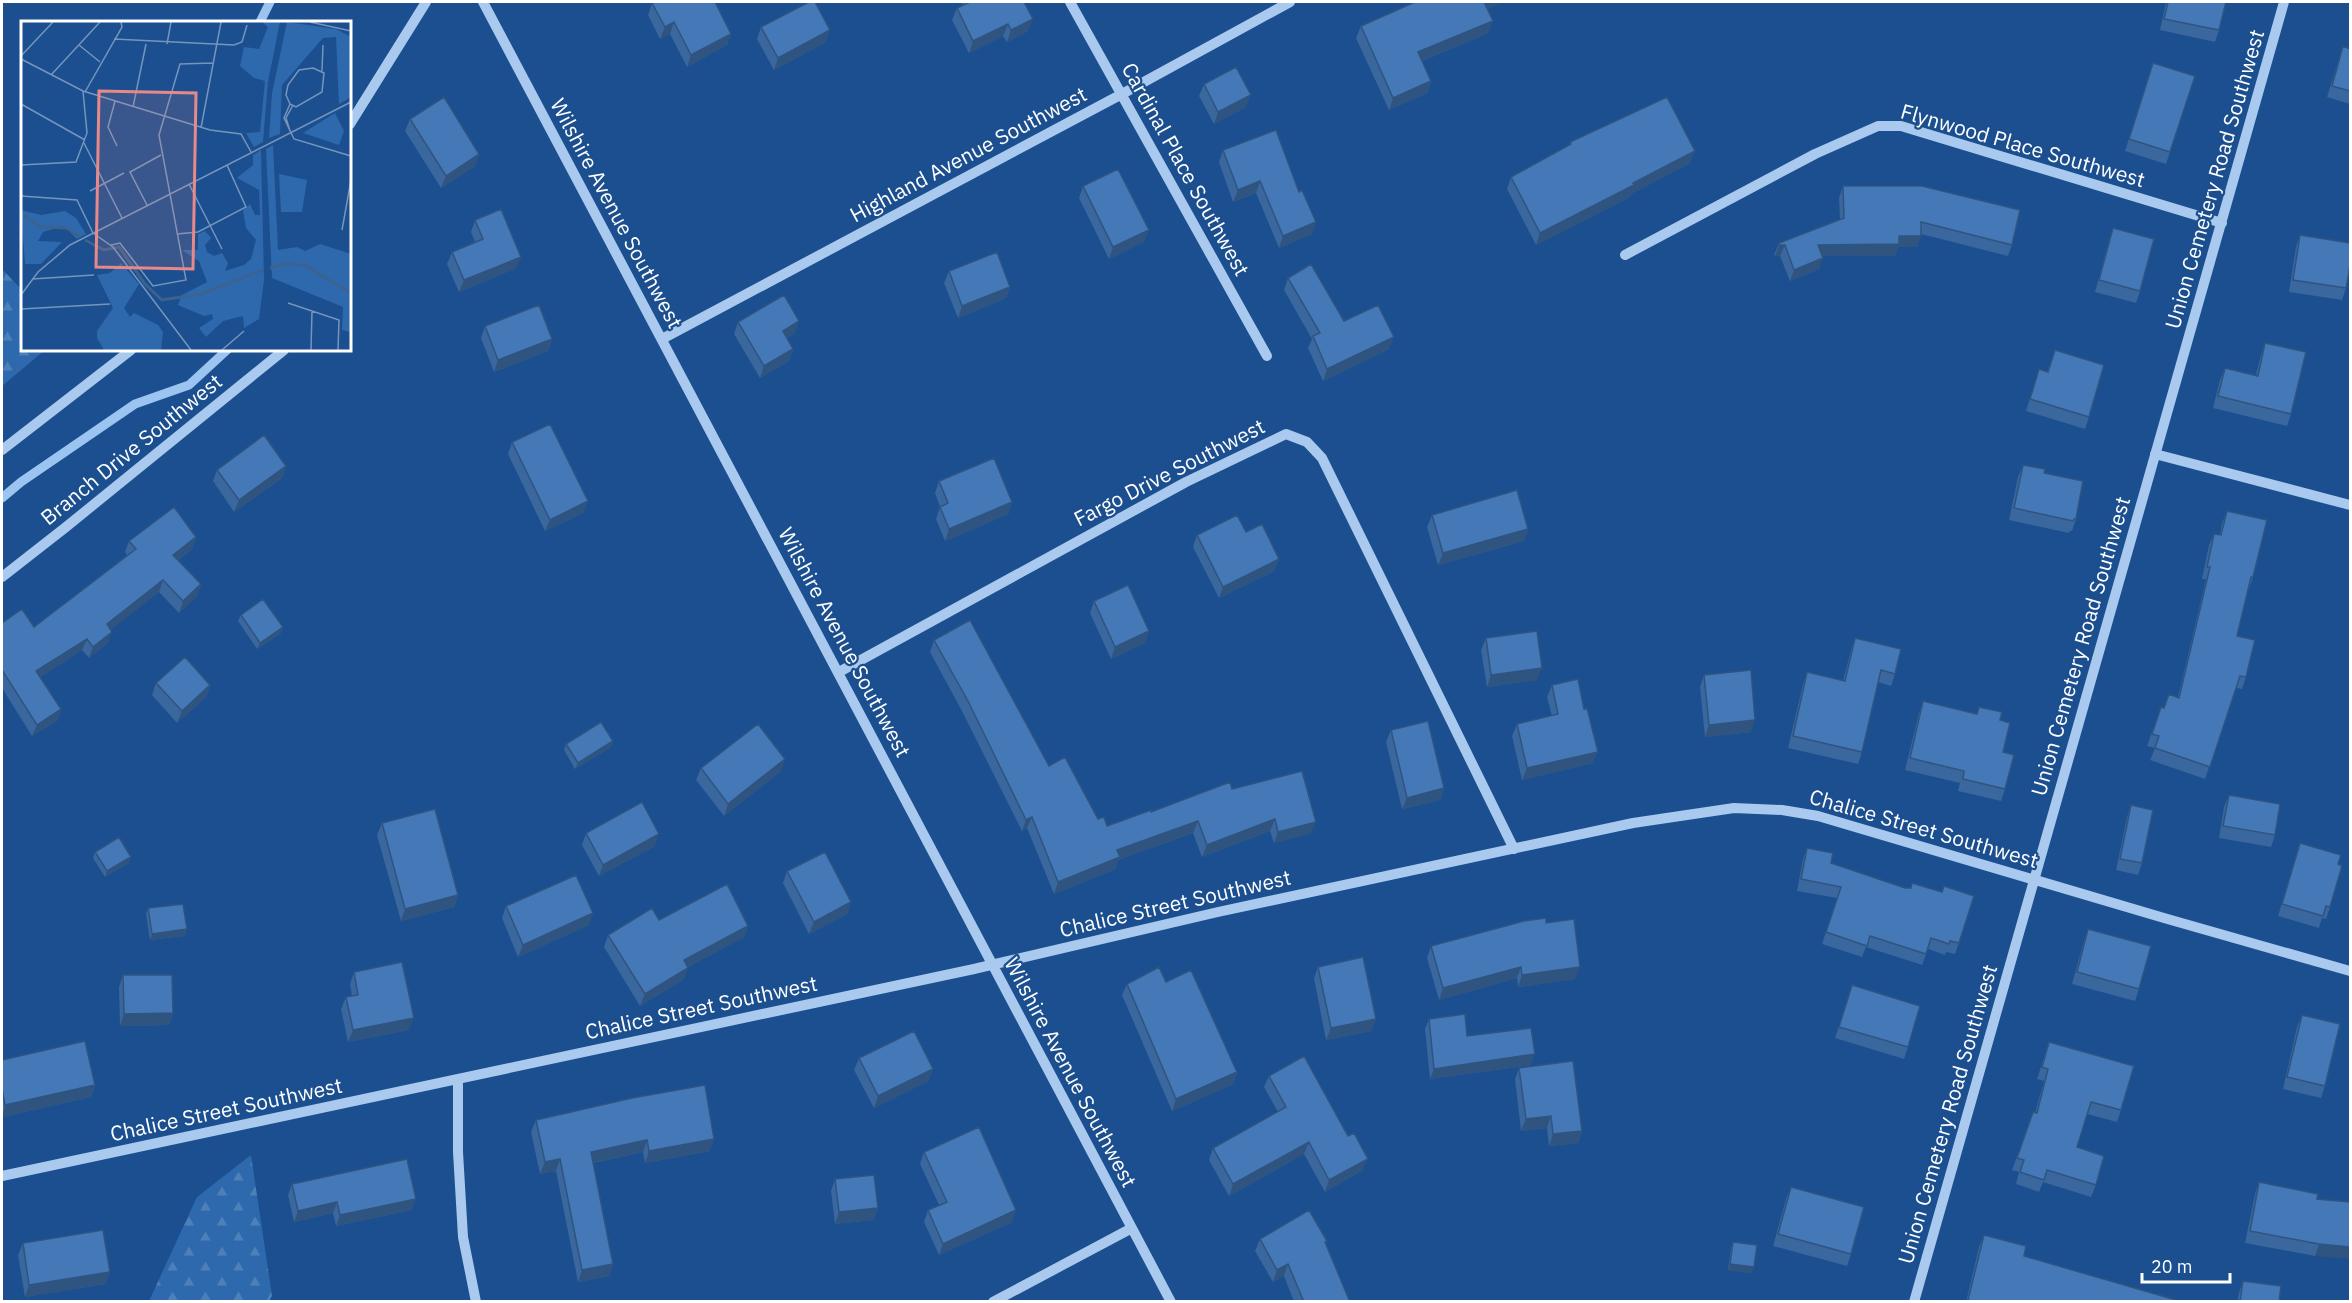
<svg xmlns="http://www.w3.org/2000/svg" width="2352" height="1303" font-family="'IBM Plex Sans',sans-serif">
  <defs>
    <pattern id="forest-firs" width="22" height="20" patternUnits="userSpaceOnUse" patternTransform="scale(1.5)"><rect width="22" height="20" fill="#2e69ad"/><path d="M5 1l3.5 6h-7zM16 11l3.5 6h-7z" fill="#4d80b9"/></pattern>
  </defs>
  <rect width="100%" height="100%" fill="#1b4f8f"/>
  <path fill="url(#forest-firs)" d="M2,269L22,290V350H45L2,386Z
    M251,1155L272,1296L269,1301H149L197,1197Z"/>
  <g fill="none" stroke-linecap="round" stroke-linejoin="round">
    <path stroke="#9cc4f0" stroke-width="9" d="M260,22L270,2
      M2,498L21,482L135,404L189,385L227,350"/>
    <path stroke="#a9c9ee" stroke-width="10" d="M483,2L1171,1302
      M1070,2L1267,356
      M350,124L426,2
      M1625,255L1815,154L1878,126H1901L2222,223
      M662,339L1122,94L1290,2
      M2,450L131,350
      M2155,454L2350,505
      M2,577L66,527L284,350
      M839,672L1186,482L1286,434L1307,442L1322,458L1514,849
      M458,1079V1152L463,1237L476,1302
      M2,1176L974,969L1218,912L1633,823L1734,808L1782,810L1818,816L2164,918L2350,971
      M993,1302L1132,1228
      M1914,1302L2284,2"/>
  </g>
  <path fill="#3a679d" d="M652,2H715L731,34L727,45L687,67L670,34L660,39L648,15L652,3Z
    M961,2H1024L1028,31L1007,42L1003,36L969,53L952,20L957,8L963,5Z
    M2166,2H2226L2219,30L2215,42L2160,30Z
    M1488,9V33L1422,61L1431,81L1427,93L1389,110L1356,38L1361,26Z
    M761,27L826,42L774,70L757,39Z
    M2343,46L2350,49V104L2327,97Z
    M2153,63L2170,152L2166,164L2125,151Z
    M1204,84L1246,107L1214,124L1199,96Z
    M410,119L479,154L475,166L441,188L405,131Z
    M1276,130L1312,234L1279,248L1256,193L1233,202L1219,162L1223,150Z
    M1570,142L1690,163L1631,194L1630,197L1536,245L1507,189L1511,177L1569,146Z
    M1083,186L1145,241L1109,259L1079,198Z
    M1843,186L2012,245L2008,256L1921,234L1917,247H1898L1895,256H1822L1819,269L1790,281L1780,256H1775L1774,255L1779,243L1840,219L1839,198Z
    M475,220L516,268L459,292L447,264L452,252L475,242L471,232Z
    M2113,228L2140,291L2136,303L2095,292L2109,240Z
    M2300,235L2350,243V279L2348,278L2346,288L2342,300L2289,292L2296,247Z
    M949,271L1010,287L1006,298L958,318L944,283Z
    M1288,278L1344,321L1389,349L1323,381L1308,348L1312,339L1284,290Z
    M738,322L795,333L787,338L793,349L789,361L760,378L734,334Z
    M485,326L552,339L548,351L494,372L481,338Z
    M2265,343L2291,414L2287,426L2213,408L2220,380L2225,368L2256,375L2261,355Z
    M2055,350L2089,417L2085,429L2026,411L2039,369L2047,372Z
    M512,442L588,501L583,513L545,531L508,454Z
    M2023,465L2076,519L2072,531H2070L2069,533L2009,520L2018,477Z
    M286,466L282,478L234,512L213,481L217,470Z
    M939,481L1012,502L1008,514L945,541L936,519L940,507L935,493Z
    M2227,511L2253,577L2249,589H2248L2237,636L2246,677L2242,689L2236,688L2205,779L2150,760L2155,748L2147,746L2161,707L2164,708L2178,697L2206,579H2202L2209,545L2214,534L2220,535L2222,523Z
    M1432,515L1528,529L1524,541L1438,565L1427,527Z
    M1246,532L1279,559L1274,571L1219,598L1193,547L1197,535Z
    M196,537L192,549L178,560L201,584L197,596L179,613L159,592L111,629L108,643L89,658L82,650L40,677L61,709L57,721L32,736L2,688V623L34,627L127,555L125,552L129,541Z
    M1094,601L1149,631L1145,643L1111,659L1090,613Z
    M241,615L283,627L281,633L257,649L238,621Z
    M1486,638L1537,680L1487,687L1481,650Z
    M1855,638L1895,674L1891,686L1878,682L1862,752L1858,764L1788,748L1803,684L1807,672L1843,681L1851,650Z
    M934,640L1098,819L1107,826L1151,812L1232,789L1311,833L1274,843L1270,831L1202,857L1193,833L1118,860L1115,869L1054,894L1027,828L1022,831L963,713L930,652Z
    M1704,675L1751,732L1705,737L1700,687Z
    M156,683L210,685L206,697L177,723L152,695Z
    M1552,685L1584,709L1593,763L1522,780L1512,736L1517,724L1552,716L1547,697Z
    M1923,701L1977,714L1979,707L2000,720L2005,789L2001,801L1958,791L1960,783L1905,770L1919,713Z
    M1391,730L1444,788L1440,800L1402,809L1386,742Z
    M613,741L611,747L575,769L564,750L566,744Z
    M701,768L781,771L724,816L696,780Z
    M2229,795L2275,835L2271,847L2219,838L2224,807Z
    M2131,805L2142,863L2138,875L2116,870L2127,817Z
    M382,823L458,895L454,907L401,921L377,835Z
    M586,833L655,846L599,876L582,845Z
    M2300,843L2338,864L2330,907L2326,919L2322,918L2319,928L2278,916Z
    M1807,848L1959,943L1955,954L1946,952L1945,955L1928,949L1922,965L1866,947L1862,957L1822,944L1837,898L1797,891L1803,859Z
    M95,852L129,863L105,877L93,858Z
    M787,871L851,902L847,914L809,934L783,883Z
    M506,906L589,925L518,957L502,918Z
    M148,908L187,929L184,936L150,940L146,914Z
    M659,920L748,926L744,937L688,967L684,979L640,1006L604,947L608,935Z
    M1546,923L1575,979L1518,987L1517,978L1439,1000L1427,958L1431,946Z
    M2088,929L2139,989L2135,1001L2072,984L2084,941Z
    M1318,967L1376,1019L1371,1031L1326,1040L1314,978Z
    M354,972L409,1030L348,1042L341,1009L346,997L352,996L350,984Z
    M123,975L173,1013L169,1025L120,1026L119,987Z
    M1166,982L1237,1072L1233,1084L1172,1111L1122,995L1127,984Z
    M1852,985L1908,1047L1904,1059L1835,1038Z
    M2302,1015L2325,1086L2321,1098L2283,1089L2297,1027Z
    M1429,1019L1467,1036L1531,1065L1430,1079L1425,1029Z
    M2049,1042L2121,1110L2117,1122L2087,1114L2077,1147L2096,1185L2091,1197L2043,1182L2039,1192L2016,1184L2019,1172L2012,1170L2033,1112L2035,1113L2044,1081L2037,1079Z
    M859,1058L933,1069L928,1081L874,1108L854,1070Z
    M2,1060L95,1085L91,1097L2,1117Z
    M1519,1068L1582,1131L1578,1143L1549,1146L1547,1128L1521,1131L1515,1079Z
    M1269,1076L1363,1170L1325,1192L1304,1154L1229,1196L1209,1160L1213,1148L1278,1112L1264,1087Z
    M536,1120L710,1151L645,1163L643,1152L593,1163L613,1264L609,1276L578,1282L556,1171L540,1174L531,1132Z
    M924,1152L1012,1222L939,1255L924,1222L928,1210L939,1205L920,1164Z
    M835,1179L878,1208L873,1220L835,1224L831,1191Z
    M2259,1182L2317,1199L2350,1202L2315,1256L2245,1243L2255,1194Z
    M292,1184L412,1210L336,1226L333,1213L294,1222L288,1195Z
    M1791,1187L1851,1254L1847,1266L1773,1246L1786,1199Z
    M1984,1235L2024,1256L2183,1302H1966L1979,1247Z
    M1260,1239L1326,1244L1350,1302H1294L1284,1276L1273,1282L1255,1251Z
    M1733,1242L1752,1273L1728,1270L1731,1248Z
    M23,1243L110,1272L105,1284L25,1297L18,1255Z
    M2243,1281L2279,1302H2237L2239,1293Z"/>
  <path fill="#305480" d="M1484,2H1503L1480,13Z
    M1033,19L1028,31L1007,42L1011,30Z
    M1493,21L1488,33L1414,64L1418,52Z
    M674,22L670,34L660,39L665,27Z
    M1008,24L1003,36L969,53L973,41Z
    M830,30L826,42L774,70L778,58Z
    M731,34L727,45L687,67L691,55Z
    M1431,81L1427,93L1389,110L1393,98Z
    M1251,95L1246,107L1214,124L1218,112Z
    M1695,151L1690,163L1631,194L1630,197L1536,245L1540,233Z
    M479,154L475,166L441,188L446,176Z
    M1260,181L1256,193L1233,202L1238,190Z
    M1316,222L1312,234L1279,248L1283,236Z
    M1149,230L1145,241L1109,259L1113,247Z
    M1899,236H1921L1917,247H1898L1895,256H1814L1818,245Z
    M1779,245H1785L1780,256H1775Z
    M521,257L516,268L459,292L464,280Z
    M1823,258L1819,269L1790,281L1794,270Z
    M2350,266V279L2345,278Z
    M1010,287L1006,298L958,318L962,306Z
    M799,321L795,333L779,343L783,331Z
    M1394,337L1389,349L1323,381L1327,369Z
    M552,339L548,351L494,372L498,360Z
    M793,349L789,361L760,378L764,366Z
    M286,466L282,478L234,512L239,500Z
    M588,501L583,513L545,531L550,520Z
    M1012,502L1008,514L945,541L949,529Z
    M1528,529L1524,541L1438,565L1443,553Z
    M196,537L192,549L169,566L173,555Z
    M1279,559L1274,571L1219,598L1223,587Z
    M163,580L159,592L103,636L107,624Z
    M201,584L197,596L179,613L183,601Z
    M283,627L281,633L257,649L260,643Z
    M1149,631L1145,643L1111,659L1115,647Z
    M112,632L108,643L89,658L93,647Z
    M87,639L82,650L32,683L36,671Z
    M1542,668L1537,680L1487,687L1491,675Z
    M210,685L206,697L177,723L182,711Z
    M61,709L57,721L32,736L37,725Z
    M1755,720L1751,732L1705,737L1709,725Z
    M613,741L611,747L575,769L578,763Z
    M1598,752L1593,763L1522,780L1527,768Z
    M785,759L781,771L724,816L728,804Z
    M1444,788L1440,800L1402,809L1407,798Z
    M1032,817L1027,828L1022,831L1026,820Z
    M1275,819L1270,831L1202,857L1207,845Z
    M1198,821L1193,833L1118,860L1115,869L1054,894L1058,882L1117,850Z
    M1316,822L1311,833L1274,843L1278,832Z
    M659,834L655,846L599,876L603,865Z
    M131,857L129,863L105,877L107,871Z
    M458,895L454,907L401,921L405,909Z
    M851,902L847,914L809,934L814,922Z
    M593,913L589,925L518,957L523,945Z
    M748,926L744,937L679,972L684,960Z
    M187,929L184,936L150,940L152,934Z
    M1521,967L1517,978L1439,1000L1443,988Z
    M1580,967L1575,979L1518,987L1522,975Z
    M688,968L684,979L640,1006L645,994Z
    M173,1013L169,1025L120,1026L124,1014Z
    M414,1018L409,1030L348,1042L353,1030Z
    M1376,1019L1371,1031L1326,1040L1331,1028Z
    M1535,1054L1531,1065L1430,1079L1434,1069Z
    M933,1069L928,1081L874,1108L878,1096Z
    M1237,1072L1233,1084L1172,1111L1176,1099Z
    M95,1085L91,1097L2,1117L5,1105Z
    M1551,1116L1547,1128L1521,1131L1526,1119Z
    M1582,1131L1578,1143L1549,1146L1553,1134Z
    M714,1139L710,1151L645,1163L649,1151Z
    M647,1140L643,1152L586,1164L591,1152Z
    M1309,1142L1304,1154L1229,1196L1233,1184Z
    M560,1159L556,1171L540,1174L545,1162Z
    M1368,1159L1363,1170L1325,1192L1329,1180Z
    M416,1199L412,1210L336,1226L340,1215Z
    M337,1202L333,1213L294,1222L298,1211Z
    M878,1208L873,1220L835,1224L839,1212Z
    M1016,1210L1012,1222L939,1255L943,1244Z
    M2319,1244L2350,1247V1259L2315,1256Z
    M613,1264L609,1276L578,1282L582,1270Z
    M1288,1264L1284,1276L1273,1282L1277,1270Z
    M1730,1264L1754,1267L1752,1273L1728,1270Z
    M110,1272L105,1284L25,1297L29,1285Z"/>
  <path fill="#4478b7" stroke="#305480" stroke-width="1.5" d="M655,2H715L731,34L691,55L674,22L665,27L652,3Z
    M809,2H815L830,30L778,58L761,27Z
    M970,2H1024L1033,19L1011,30L1008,24L973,41L957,8Z
    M1415,2H1484L1493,21L1418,52L1431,81L1393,98L1361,26Z
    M2168,2H2226L2219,30L2164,19Z
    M2343,46L2350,49V91L2332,86Z
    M2153,63L2195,76L2170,152L2129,139Z
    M1236,67L1251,95L1218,112L1204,84Z
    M444,97L479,154L446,176L410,119Z
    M1667,97L1695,151L1633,183L1634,185L1540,233L1511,177L1571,144L1570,142Z
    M1276,130L1299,192L1302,190L1316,222L1283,236L1260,181L1238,190L1223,150Z
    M1118,169L1149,230L1113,247L1083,186Z
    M1843,186H1922L2020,210L2012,245L1921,222V236H1899V244L1818,245L1823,258L1794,270L1785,245H1779V243L1844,218Z
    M501,209L521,257L464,280L452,252L483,239L475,220Z
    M2113,228L2154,239L2140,291L2099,280Z
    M2300,235L2350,243V266L2346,288L2293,280Z
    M997,252L1010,287L962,306L949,271Z
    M1311,264L1344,321L1378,305L1394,337L1327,369L1313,336L1320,333L1288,278Z
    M784,295L799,321L783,331L793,349L764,366L738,322Z
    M539,305L552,339L498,360L485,326Z
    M2265,343L2306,352L2291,414L2218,396L2225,368L2258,376Z
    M2055,350L2104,365L2089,417L2030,399L2039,369L2048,372Z
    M550,424L588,501L550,520L512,442Z
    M264,435L286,466L239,500L217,470Z
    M994,458L1012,502L949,529L940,507L948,503L939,481Z
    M2023,465L2045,469L2044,473L2083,481L2076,519H2074L2073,521L2014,508Z
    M1517,490L1528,529L1443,553L1432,515Z
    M174,507L196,537L173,555L201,584L183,601L163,580L107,624L112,632L93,647L87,639L36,671L61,709L37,725L2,670V623L22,609L34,627L136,549L129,541Z
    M2227,511L2267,520L2253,577H2251L2237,636L2255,640L2246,677L2240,676L2210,767L2155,748L2159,736L2152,734L2161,707L2164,708L2169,694L2179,698L2210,567H2207L2214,534L2221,535Z
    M1237,515L1246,532L1262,524L1279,559L1223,587L1197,535Z
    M1128,585L1149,631L1115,647L1094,601Z
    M263,599L283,627L260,643L241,615Z
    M970,620L1049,766L1065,757L1098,819L1104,817L1107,826L1151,810V812L1230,782L1232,789L1302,771L1316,822L1278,832L1275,819L1207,845L1198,821L1117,850L1120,857L1058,882L1032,817L1026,820L968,701L934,640Z
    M1537,631L1542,668L1491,675L1486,638Z
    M1855,638L1901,649L1895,674L1881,670L1862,752L1793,736L1807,672L1845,681Z
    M185,657L210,685L182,711L156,683Z
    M1751,670L1755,720L1709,725L1704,675Z
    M1578,679L1584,709L1587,708L1598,752L1527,768L1517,724L1558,714L1552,685Z
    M1923,701L1977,714L1979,707L2002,712L2000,720L2010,723L2003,752L2014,755L2005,789L1963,779L1964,771L1910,758Z
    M1428,721L1444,788L1407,798L1391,730Z
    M601,722L613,741L578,763L566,744Z
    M758,724L785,759L728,804L701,768Z
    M2229,795L2280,804L2275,835L2223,826Z
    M642,802L659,834L603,865L586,833Z
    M2131,805L2153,810L2142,863L2120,859Z
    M435,809L458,895L405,909L382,823Z
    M119,837L131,857L107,871L95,852Z
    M2300,843L2341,855L2338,864L2342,866L2330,907L2326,906L2323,916L2282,904Z
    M1807,848L1833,853L1831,863L1905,888H1911L1912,883L1942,892L1944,886L1974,896L1959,943L1950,941L1949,944L1931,938L1926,954L1870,936L1867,946L1826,932L1841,887L1801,879Z
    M825,852L851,902L814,922L787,871Z
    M576,875L593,913L523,945L506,906Z
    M727,884L748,926L684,960L688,968L645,994L608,935L652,908L659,920Z
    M183,904L187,929L152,934L148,908Z
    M1546,918V923L1574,919L1580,967L1522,975L1521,967L1443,988L1431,946L1524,921Z
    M2088,929L2151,946L2139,989L2077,972Z
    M1363,957L1376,1019L1331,1028L1318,967Z
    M402,962L414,1018L353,1030L346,997L358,995L354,972Z
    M1159,967L1166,982L1191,970L1237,1072L1176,1099L1127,984Z
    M123,975H172L173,1013L124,1014Z
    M1852,985L1920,1006L1908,1047L1839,1027Z
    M1465,1014L1467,1036L1531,1028L1535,1054L1434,1069L1429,1019Z
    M2302,1015L2340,1024L2325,1086L2287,1077Z
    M914,1031L933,1069L878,1096L859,1058Z
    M85,1041L95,1085L5,1105L2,1089V1060Z
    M2049,1042L2134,1066L2121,1110L2091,1102L2077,1147L2104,1156L2096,1185L2047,1170L2044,1180L2020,1172L2024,1160L2017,1158L2033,1112L2037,1113L2048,1069L2042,1067Z
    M1304,1056L1348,1136L1354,1133L1368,1159L1329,1180L1309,1142L1233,1184L1213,1148L1286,1107L1269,1076Z
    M1573,1061L1582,1131L1553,1134L1551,1116L1526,1119L1519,1068Z
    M705,1085L714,1139L649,1151L647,1140L591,1152L613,1264L582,1270L560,1159L545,1162L536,1120L632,1098Z
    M979,1127L1016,1210L943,1244L928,1210L947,1202L924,1152Z
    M407,1159L416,1199L340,1215L337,1202L298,1211L292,1184Z
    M874,1175L878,1208L839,1212L835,1179Z
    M2259,1182L2318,1194L2317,1199L2350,1202V1247L2319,1244L2250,1231Z
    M1791,1187L1864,1207L1851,1254L1778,1234Z
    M1309,1210L1327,1241L1325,1242L1350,1302H1304L1288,1264L1277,1270L1260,1239Z
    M103,1230L110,1272L29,1285L23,1243Z
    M1984,1235L2026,1246L2024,1256L2183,1302H1974L1968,1300Z
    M1733,1242L1757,1245L1754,1267L1730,1264Z
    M2243,1281L2281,1286L2279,1302H2240Z"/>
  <g text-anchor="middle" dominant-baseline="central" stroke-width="4.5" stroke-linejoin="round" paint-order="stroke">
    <g font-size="21" fill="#fff" stroke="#1b4f8f">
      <text transform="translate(2023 145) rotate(16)">Flynwood Place Southwest</text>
      <text transform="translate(968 154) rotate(-28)">Highland Avenue Southwest</text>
      <text transform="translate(1186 169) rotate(61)">Cardinal Place Southwest</text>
      <text transform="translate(2214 179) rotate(-74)">Union Cemetery Road Southwest</text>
      <text transform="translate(617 213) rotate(62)">Wilshire Avenue Southwest</text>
      <text transform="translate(131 449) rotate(-39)">Branch Drive Southwest</text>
      <text transform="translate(1169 472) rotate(-27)">Fargo Drive Southwest</text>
      <text transform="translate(845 642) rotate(62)">Wilshire Avenue Southwest</text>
      <text transform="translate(2080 646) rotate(-74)">Union Cemetery Road Southwest</text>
      <text transform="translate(1924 828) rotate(16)">Chalice Street Southwest</text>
      <text transform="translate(1175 903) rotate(-13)">Chalice Street Southwest</text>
      <text transform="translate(701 1007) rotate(-12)">Chalice Street Southwest</text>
      <text transform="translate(1071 1072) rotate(62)">Wilshire Avenue Southwest</text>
      <text transform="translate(226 1109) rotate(-12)">Chalice Street Southwest</text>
      <text transform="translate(1947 1114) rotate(-74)">Union Cemetery Road Southwest</text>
    </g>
  </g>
  <g transform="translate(21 21)">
    <rect width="330" height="330" fill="#1b4f8f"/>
    <path d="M241,1H259L247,61L242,121L233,126L225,112L239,111L244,60L233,57L219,45L223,26L238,28L247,6ZM266,1L315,8L330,16V76L318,83L315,16L302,17L261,64L259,113L248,117L251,72ZM314,92L323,110L318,124L282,112ZM252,124L257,229L276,226L284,230L299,223L330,233V311L321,309L322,286L251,257L245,128ZM240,129L243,259L238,298L223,307L222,295L202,300L185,316L178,307L192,298L191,293L183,295L157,284L161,274L186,261L178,240L161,229H177V213L184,210L190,217L184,224L186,231L193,235L201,232L207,242L204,250L223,244L230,238L235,219L225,207L222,189L229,183L234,194H239L238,169L216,157L232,144V134ZM258,153L286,159L281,191H260ZM0,189L20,194L44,190L55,197L65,213L56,218L43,205L22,211L17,220L41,221L20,243H4ZM100,242L118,263L103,287L109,296L113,292L137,304L142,311L140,329H83L76,317V310L92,287L76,254L89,252Z" fill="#2e69ad"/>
    <path fill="none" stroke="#3c6290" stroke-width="3" d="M0,193L20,206L46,207L59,216M64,219L83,229L98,226L124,263L141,279L180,273L242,249M249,247L266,242L285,245L330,272"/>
    <path fill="none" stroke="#7695bc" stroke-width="1.5" d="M289,1L330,10M93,18L213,24L221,21L226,4M146,23L150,1M58,24L79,41M0,35L32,1M0,38L62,70L189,109L220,113L230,131M292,47L303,52L301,71L275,86L269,83L265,74L267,64L278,49ZM301,50L302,24M30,54L79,1M64,71L101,6L100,1M94,80L87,106L96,125M0,83L64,119M269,83L263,97L273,118L330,135M112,86L125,23M180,107L200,1M269,110L265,97L272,84M63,122L101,197M0,144L55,141L66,112L62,70M168,163L201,228M69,170L103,152M0,175L56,179L72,212L92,226L170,329M126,184L109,151L140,134M321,209L330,159M156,213L177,211L225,186L206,144M90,224L99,222L132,265L165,259L138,114L159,43L192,42M11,258L73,254M0,274L17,251L49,224L330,81M267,282L318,299L317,329M0,288L89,283M201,329L223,310M290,329L291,290"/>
    <path fill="#e88989" fill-opacity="0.15" stroke="#e88989" stroke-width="3" d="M78,70L175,72L172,248L75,246Z"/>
    <rect width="330" height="330" fill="none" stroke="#fff" stroke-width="3"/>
  </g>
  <rect width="2352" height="1303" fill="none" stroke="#ffffff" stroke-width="6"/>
  <path d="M2142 1273v9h88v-9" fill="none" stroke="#ffffff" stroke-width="3"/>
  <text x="2151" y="1273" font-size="18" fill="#ffffff" stroke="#1b4f8f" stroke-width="4.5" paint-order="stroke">20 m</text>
</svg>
